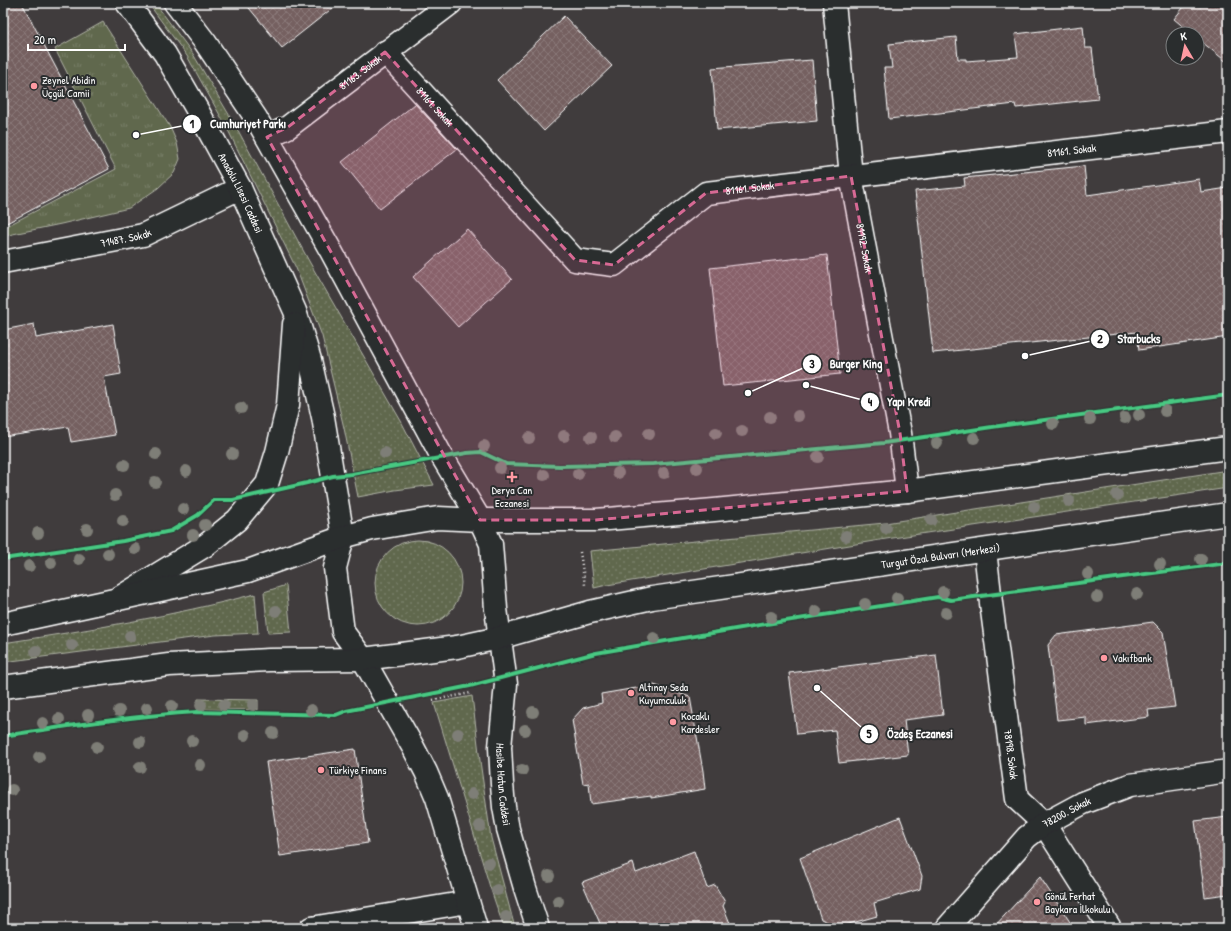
<svg xmlns="http://www.w3.org/2000/svg" width="1231" height="931" font-family="'Patrick Hand',sans-serif">
  <defs>
    <pattern id="grass-dots" width="8" height="8" patternUnits="userSpaceOnUse"><rect width="8" height="8" fill="#61684e"/><path d="M2 2h.1M6 6h.1" fill="none" stroke="#797f69" stroke-width="1.8" stroke-linecap="round"/></pattern>
    <pattern id="park-tufts" width="24" height="20" patternUnits="userSpaceOnUse"><rect width="24" height="20" fill="#61684e"/><path d="M3 7l-1-3M5 7V3M7 7l1-3M15 17l-1-3M17 17v-4M19 17l1-3" fill="none" stroke="#797f69"/></pattern>
    <pattern id="building-cross-hatch" width="8" height="8" patternUnits="userSpaceOnUse"><rect width="8" height="8" fill="#746060"/><path d="M0 0l8 8M0 8l8-8" fill="none" stroke="#897878"/></pattern>
  </defs>
  <rect width="100%" height="100%" fill="#403c3d"/>
  <filter id="ink" filterUnits="userSpaceOnUse"><feTurbulence type="fractalNoise" baseFrequency=".025" numOctaves="2"/><feDisplacementMap in="SourceGraphic" scale="8" xChannelSelector="R" yChannelSelector="G"/><feConvolveMatrix kernelMatrix="1 2 1 2 8 2 1 2 1" color-interpolation-filters="sRGB"/></filter>
  <g filter="url(#ink)">
    <path fill="url(#grass-dots)" stroke="#b0b4a6" d="M148,3H155L193,54L234,123L310,263L401,421L434,485L395,490L358,497L344,428L322,336L296,268L226,126L187,56Z
      M1228,470V488L886,539L607,585L594,588L590,551L885,523Z
      M375 583a43 43 0 1 1 86 0a43 43 0 1 1-86 0Z
      M286,585L291,632L268,633L264,592Z
      M255,594L258,633L215,635L3,662V643C88,630 172,616 255,594Z
      M472,696L480,761L491,838L515,928H504L490,887L434,703Z
      M198,699L258,700V710L197,709Z"/>
    <path fill="url(#park-tufts)" stroke="#b0b4a6" d="M103,22L170,127L177,143L180,159L174,173L158,188L129,208L61,224L3,236V228L116,169L55,49Z"/>
    <path fill="url(#building-cross-hatch)" stroke="#fff" d="M3,3H22L109,169L3,225Z
      M245,3H339L282,48Z
      M1187,3H1228V63L1197,38V34H1192L1174,19Z
      M564,16L612,66L544,131L497,80Z
      M1083,26L1085,48H1092L1098,99L1016,108L1015,104L889,119L884,68H892L889,44L956,37L958,59H966V61L1018,57L1015,34Z
      M812,60L817,121L717,130L712,68Z
      M415,104L457,149L380,209L342,162Z
      M1084,166L1087,195L1199,179L1201,192L1228,188V337L1139,350L1137,332L933,353L915,191L965,186L964,178Z
      M467,229L512,279L458,327L413,277Z
      M827,255L840,374L723,386L710,268Z
      M34,324L36,338L113,324L121,374L104,377L115,435L71,442L68,427L3,437V330Z
      M1153,622L1163,632L1175,707L1148,710L1149,717L1086,725V717L1057,720L1048,645L1056,635Z
      M936,655L943,715L904,720L908,755L839,763L835,730L797,734L789,673Z
      M654,685L690,697L703,771L705,789L651,798V796L591,804L589,783L583,784L572,720L583,708L602,703L601,694Z
      M355,749L368,843L280,856L266,762Z
      M900,817L922,876L920,889L874,903L877,916L838,927L821,919L800,858Z
      M1228,817V894L1205,897L1195,821Z
      M694,851L707,888L715,885L725,902L723,906L732,928H602L582,882L633,863L636,873Z
      M1040,877L1074,928H993Z"/>
    <g fill="none" stroke-linecap="round" stroke-linejoin="round">
      <defs>
        <g id="minor">
          <path id="s1" d="M834,3L851,176L900,433L907,491"/>
          <path id="s2" d="M385,52L575,260L614,265L706,193L1228,132"/>
          <path id="s3" d="M267,137L288,127L451,3"/>
          <path id="s4" d="M3,262L143,235L240,188"/>
          <path id="s5" d="M985,550L991,603L1017,799L1044,824L1110,928"/>
          <path d="M311,928L468,902"/>
          <path id="s6" d="M947,928L1027,837L1044,824L1083,803L1130,785L1228,771"/>
        </g>
        <g id="secondary">
          <path id="s7" d="M127,3L165,54L199,113L240,188L295,311L310,360L323,417L343,537L335,568L343,632L363,659L413,747L426,772L437,798L476,928"/>
          <path id="s8" d="M175,3L205,42L256,118L331,251L440,453L480,520L491,544L496,609L506,684L500,747L502,784L504,807L508,829L525,888L538,928"/>
          <path d="M119,598L206,545L237,520L267,484L277,452L288,405L294,324"/>
        </g>
        <g id="primary">
          <path d="M3,624L248,571L343,537L372,529L438,518L480,520H596L714,510L907,491L1228,448"/>
          <path id="s9" d="M3,687L169,665L269,660L363,659L457,647L499,638L590,612L652,598L1228,514"/>
        </g>
      </defs>
      <use href="#minor" stroke="#fff" stroke-width="25"/>
      <use href="#secondary" stroke="#fff" stroke-width="25"/>
      <use href="#primary" stroke="#fff" stroke-width="25"/>
      <path stroke="#fff" stroke-width="2.5" stroke-dasharray="1 3" stroke-linecap="butt" d="M580,552L585,585
        M433,700L471,693"/>
      <use href="#minor" stroke="#2a2d2e" stroke-width="22"/>
      <use href="#secondary" stroke="#2a2d2e" stroke-width="22"/>
      <use href="#primary" stroke="#2a2d2e" stroke-width="22"/>
      <defs>
        <path id="cycleway" d="M3,559L123,541L171,531L198,515L214,500H233L307,483L333,476L352,474L467,453L481,452L506,464L560,466L653,464L884,443L992,427L1228,395
          M3,736C67,726 132,716 197,712L336,715L346,711L470,686L596,653L747,627L938,597L951,600L1228,563"/>
      </defs>
      <use href="#cycleway" stroke="#2a2d2e" stroke-width="6"/>
      <use href="#cycleway" stroke="#46c982" stroke-width="4"/>
    </g>
    <g fill="#7e7e77">
      <circle cx="241" cy="408" r="6"/>
      <circle cx="1165" cy="411" r="6"/>
      <circle cx="1139" cy="415" r="6"/>
      <circle cx="798" cy="416" r="6"/>
      <circle cx="770" cy="417" r="6"/>
      <circle cx="1125" cy="418" r="6"/>
      <circle cx="1090" cy="419" r="6"/>
      <circle cx="1053" cy="424" r="6"/>
      <circle cx="742" cy="431" r="6"/>
      <circle cx="716" cy="433" r="6"/>
      <circle cx="649" cy="434" r="6"/>
      <circle cx="564" cy="436" r="6"/>
      <circle cx="591" cy="437" r="6"/>
      <circle cx="615" cy="437" r="6"/>
      <circle cx="529" cy="438" r="6"/>
      <circle cx="974" cy="438" r="6"/>
      <circle cx="937" cy="443" r="6"/>
      <circle cx="484" cy="446" r="6"/>
      <circle cx="385" cy="453" r="6"/>
      <circle cx="156" cy="454" r="6"/>
      <circle cx="232" cy="454" r="6"/>
      <circle cx="818" cy="457" r="6"/>
      <circle cx="124" cy="465" r="6"/>
      <circle cx="500" cy="468" r="6"/>
      <circle cx="697" cy="468" r="6"/>
      <circle cx="186" cy="471" r="6"/>
      <circle cx="618" cy="473" r="6"/>
      <circle cx="664" cy="473" r="6"/>
      <circle cx="578" cy="474" r="6"/>
      <circle cx="544" cy="475" r="6"/>
      <circle cx="155" cy="482" r="6"/>
      <circle cx="115" cy="495" r="6"/>
      <circle cx="1117" cy="495" r="6"/>
      <circle cx="1069" cy="501" r="6"/>
      <circle cx="1034" cy="507" r="6"/>
      <circle cx="183" cy="509" r="6"/>
      <circle cx="931" cy="520" r="6"/>
      <circle cx="123" cy="521" r="6"/>
      <circle cx="205" cy="525" r="6"/>
      <circle cx="886" cy="528" r="6"/>
      <circle cx="87" cy="529" r="6"/>
      <circle cx="38" cy="533" r="6"/>
      <circle cx="193" cy="535" r="6"/>
      <circle cx="846" cy="536" r="6"/>
      <circle cx="135" cy="549" r="6"/>
      <circle cx="108" cy="554" r="6"/>
      <circle cx="79" cy="559" r="6"/>
      <circle cx="1201" cy="559" r="6"/>
      <circle cx="51" cy="563" r="6"/>
      <circle cx="1160" cy="564" r="6"/>
      <circle cx="29" cy="566" r="6"/>
      <circle cx="1088" cy="574" r="6"/>
      <circle cx="943" cy="592" r="6"/>
      <circle cx="1137" cy="594" r="6"/>
      <circle cx="1097" cy="597" r="6"/>
      <circle cx="897" cy="598" r="6"/>
      <circle cx="865" cy="604" r="6"/>
      <circle cx="276" cy="611" r="6"/>
      <circle cx="816" cy="611" r="6"/>
      <circle cx="946" cy="613" r="6"/>
      <circle cx="771" cy="617" r="6"/>
      <circle cx="130" cy="636" r="6"/>
      <circle cx="654" cy="638" r="6"/>
      <circle cx="72" cy="645" r="6"/>
      <circle cx="36" cy="651" r="6"/>
      <circle cx="201" cy="705" r="6"/>
      <circle cx="224" cy="705" r="6"/>
      <circle cx="253" cy="705" r="6"/>
      <circle cx="172" cy="706" r="6"/>
      <circle cx="147" cy="708" r="6"/>
      <circle cx="311" cy="710" r="6"/>
      <circle cx="119" cy="711" r="6"/>
      <circle cx="533" cy="712" r="6"/>
      <circle cx="88" cy="715" r="6"/>
      <circle cx="59" cy="719" r="6"/>
      <circle cx="43" cy="723" r="6"/>
      <circle cx="525" cy="730" r="6"/>
      <circle cx="273" cy="733" r="6"/>
      <circle cx="458" cy="734" r="6"/>
      <circle cx="245" cy="735" r="6"/>
      <circle cx="192" cy="741" r="6"/>
      <circle cx="140" cy="742" r="6"/>
      <circle cx="97" cy="747" r="6"/>
      <circle cx="39" cy="757" r="6"/>
      <circle cx="200" cy="765" r="6"/>
      <circle cx="140" cy="767" r="6"/>
      <circle cx="522" cy="770" r="6"/>
      <circle cx="12" cy="790" r="6"/>
      <circle cx="472" cy="794" r="6"/>
      <circle cx="480" cy="826" r="6"/>
      <circle cx="489" cy="863" r="6"/>
      <circle cx="549" cy="876" r="6"/>
      <circle cx="497" cy="890" r="6"/>
      <circle cx="558" cy="901" r="6"/>
      <circle cx="506" cy="917" r="6"/>
    </g>
  </g>
  <path fill="#d76994" fill-opacity="0.2" stroke="#d76994" stroke-width="3" stroke-dasharray="8 5" stroke-linejoin="round" d="M385,52L575,260L614,265L706,193L851,176L900,433L907,491L596,520H480L267,137L288,127Z"/>
  <g fill="#ff9aa2" stroke="#2a2d2e" stroke-width="1.5">
    <circle cx="34" cy="86" r="4"/>
    <path d="M510 471h4v4h4v4h-4v4h-4v-4h-4v-4h4z"/>
    <circle cx="1104" cy="658" r="4"/>
    <circle cx="631" cy="693" r="4"/>
    <circle cx="673" cy="722" r="4"/>
    <circle cx="321" cy="770" r="4"/>
    <circle cx="1037" cy="902" r="4"/>
  </g>
  <g text-anchor="middle" dominant-baseline="central" stroke-width="4" stroke-linejoin="round" paint-order="stroke">
    <g font-size="11" fill="#fff" stroke="#2a2d2e">
      <text stroke="none"><textPath href="#s3" startOffset="114">81163. Sokak</textPath></text>
      <text stroke="none"><textPath href="#s2" startOffset="74">81161. Sokak</textPath></text>
      <text stroke="none"><textPath href="#s2" startOffset="806">81161. Sokak</textPath></text>
      <text stroke="none"><textPath href="#s2" startOffset="482">81161. Sokak</textPath></text>
      <text stroke="none"><textPath href="#s7" startOffset="222">Anadolu Lisesi Caddesi</textPath></text>
      <text stroke="none"><textPath href="#s4" startOffset="125">71487. Sokak</textPath></text>
      <text stroke="none"><textPath href="#s1" startOffset="247">81192. Sokak</textPath></text>
      <text stroke="none"><textPath href="#s9" startOffset="949">Turgut Özal Bulvarı (Merkezi)</textPath></text>
      <text stroke="none"><textPath href="#s5" startOffset="206">78198. Sokak</textPath></text>
      <text stroke="none"><textPath href="#s8" startOffset="869">Hasibe Hatun Caddesi</textPath></text>
      <text stroke="none"><textPath href="#s6" startOffset="168">78200. Sokak</textPath></text>
    </g>
    <g font-size="11" fill="#fff" stroke="#2a2d2e" text-anchor="start">
      <text x="42" y="80">Zeynel Abidin<tspan x="42" dy="13">Üçgül Camii</tspan></text>
      <text x="512" y="490" text-anchor="middle">Derya Can<tspan x="512" dy="13">Eczanesi</tspan></text>
      <text x="1112" y="658">Vakıfbank</text>
      <text x="639" y="687">Altınay Seda<tspan x="639" dy="13">Kuyumculuk</tspan></text>
      <text x="681" y="716">Kocaklı<tspan x="681" dy="13">Kardesler</tspan></text>
      <text x="329" y="770">Türkiye Finans</text>
      <text x="1045" y="896">Gönül Ferhat<tspan x="1045" dy="13">Baykara İlkokulu</tspan></text>
    </g>
  </g>
  <path fill="none" stroke="#fff" stroke-width="1.5" d="M136 135L192 124M1025 356L1100 339M748 393L812 364M806 385L870 402M817 688L869 734"/>
  <g fill="#fff" stroke="#2a2d2e" stroke-width="1.5">
    <circle cx="136" cy="135" r="4"/>
    <circle cx="1025" cy="356" r="4"/>
    <circle cx="748" cy="393" r="4"/>
    <circle cx="806" cy="385" r="4"/>
    <circle cx="817" cy="688" r="4"/>
    <circle cx="192" cy="124" r="10"/>
    <circle cx="1100" cy="339" r="10"/>
    <circle cx="812" cy="364" r="10"/>
    <circle cx="870" cy="402" r="10"/>
    <circle cx="869" cy="734" r="10"/>
  </g>
  <g font-size="12" text-anchor="middle" font-weight="bold" fill="#111">
    <text x="192" y="128">1</text>
    <text x="1100" y="343">2</text>
    <text x="812" y="368">3</text>
    <text x="870" y="406">4</text>
    <text x="869" y="738">5</text>
  </g>
  <g font-size="12" text-anchor="middle" font-weight="bold" fill="#fff" stroke="#2a2d2e" stroke-width="4" stroke-linejoin="round" paint-order="stroke">
    <text x="248" y="128">Cumhuriyet Parkı</text>
    <text x="1139" y="343">Starbucks</text>
    <text x="856" y="368">Burger King</text>
    <text x="909" y="406">Yapı Kredi</text>
    <text x="920" y="738">Özdeş Eczanesi</text>
  </g>
  <rect width="1231" height="931" fill="none" stroke="#2a2d2e" stroke-width="16"/>
  <rect x="8" y="8" width="1215" height="915" fill="none" stroke="#fff" stroke-width="1.5" filter="url(#ink)"/>
  <g transform="translate(1185 46) rotate(351)"><circle r="19" fill="#2a2d2e" stroke="#7f8182"/>
  <path d="M0-3L7 15L0 10L-7 15Z" fill="#ff9aa2"/>
  <text y="-6" font-size="11" font-weight="bold" text-anchor="middle" fill="#ffffff">K</text>
  </g>
  <path d="M28 44v6h97v-6" fill="none" stroke="#ffffff" stroke-width="2"/>
  <text x="34" y="44" font-size="12" fill="#ffffff" stroke="#2a2d2e" stroke-width="3" paint-order="stroke">20 m</text>
</svg>
